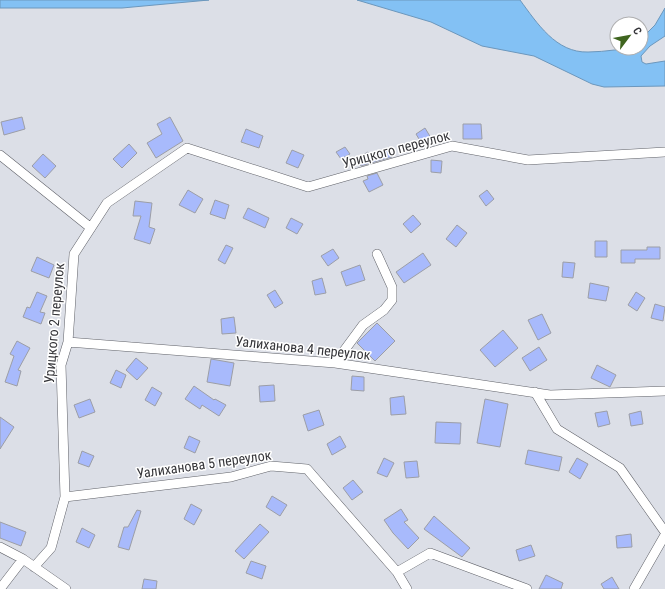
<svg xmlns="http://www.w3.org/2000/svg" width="665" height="589" font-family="'Roboto Condensed',sans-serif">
  <rect width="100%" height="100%" fill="#dcdfe7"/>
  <path fill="#83c1f4" stroke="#6c97bc" d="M0,0H209L122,8H0Z
    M357,0H520C537,23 556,53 588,52C606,52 623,48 641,48V39L655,25L665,8V36L650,46L641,56L642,62L646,64L665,61V86L604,87L592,84L534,56L482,46L431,22Z"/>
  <path fill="#a8bafc" stroke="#9c9ea6" d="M22,117L25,129L4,135L1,122Z
    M170,117L183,141L156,158L147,143L162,134L157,124Z
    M463,124H481L482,139H463Z
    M425,128L431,138L422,144L416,134Z
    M246,129L263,136L259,148L241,142Z
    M129,144L137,153L122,168L113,159Z
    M345,147L350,154L341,159L336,152Z
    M388,149L392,157L361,166L357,158L368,152L370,156Z
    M292,150L304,155L298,168L286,163Z
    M43,154L56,166L45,178L32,166Z
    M431,160L442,161L441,173L431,172Z
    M377,173L383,185L369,192L363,181L368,179L367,176Z
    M188,190L203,199L195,213L179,205Z
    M487,190L494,199L486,206L479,196Z
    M215,200L229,205L225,219L210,214Z
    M135,201L152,203L149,227L155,229L150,244L134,239L141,216H133Z
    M248,208L269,218L265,228L243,218Z
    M413,215L421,224L411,233L403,224Z
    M291,218L303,224L297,234L286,228Z
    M457,225L467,233L456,247L446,239Z
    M595,241H607V257H595Z
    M226,245L233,248L225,264L218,260Z
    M647,247H660V259H635V263H621V250H647Z
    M333,249L339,258L328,266L321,256Z
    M423,253L431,265L404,283L396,272Z
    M37,257L54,265L49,278L31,271Z
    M563,262L575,263L573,278L562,277Z
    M360,265L365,280L346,286L341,272Z
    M322,278L326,293L315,295L312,281Z
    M590,283L609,287L606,301L588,298Z
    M275,290L283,303L275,308L267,295Z
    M37,292L47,296L40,312L45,313L41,324L23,317L27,307L30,308Z
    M636,292L645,298L637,311L628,305Z
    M655,304L665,307L663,321L651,318Z
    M542,314L551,333L538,340L528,320Z
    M234,317L236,333L222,334L221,319Z
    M377,323L395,341L375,361L357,343Z
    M503,330L518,348L495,367L480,350Z
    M17,341L30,348L18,370L21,371L17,386L5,382L14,356L10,354Z
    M539,347L547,360L530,371L522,358Z
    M136,358L148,368L137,380L126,370Z
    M211,359L234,363L230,386L207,382Z
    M597,365L616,375L610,387L591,378Z
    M116,370L126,375L121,388L110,383Z
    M352,376L364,377V391L351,390Z
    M274,385L275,401L260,402L259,386Z
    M194,386L214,400L215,399L226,405L219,416L202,405L200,409L185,399Z
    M152,387L162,393L155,406L145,400Z
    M404,396L406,414L391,415L390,398Z
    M90,399L95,412L79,418L74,405Z
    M485,399L508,404L500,447L477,443Z
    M319,410L324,425L308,431L303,415Z
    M607,411L610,424L598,427L595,413Z
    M641,411L643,424L631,426L629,414Z
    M0,417L14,427L0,449Z
    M436,422L461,423L460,444L435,443Z
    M189,436L200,441L195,453L184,448Z
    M340,436L346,447L332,455L327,444Z
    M528,450L562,457L559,471L525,464Z
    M82,451L94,456L89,467L78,463Z
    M384,458L394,463L387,477L377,473Z
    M577,458L588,464L580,479L569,472Z
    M417,461L419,477L406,478L404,462Z
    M353,480L363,492L352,500L343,488Z
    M272,496L287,505L280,516L266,507Z
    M191,504L202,510L194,525L184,519Z
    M401,509L408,520L404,522L419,538L408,549L393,533L384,520Z
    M137,510L141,511L129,550L118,547L124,527H128Z
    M434,516L470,548L462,557L424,529Z
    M0,522L26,532L21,546L0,538Z
    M260,524L269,532L244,559L235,551Z
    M82,528L95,535L89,548L76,542Z
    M631,534L632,547L617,548L616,536Z
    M531,545L535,556L519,561L516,550Z
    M251,561L266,566L262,579L246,573Z
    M546,575L563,583L561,589H539Z
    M612,577L619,589H604L601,584Z
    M144,579L157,581L156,589H142Z"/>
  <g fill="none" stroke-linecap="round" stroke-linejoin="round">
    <defs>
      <path id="minor" d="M0,155L91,228
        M68,342L335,363L550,395L665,391
        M335,363L363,325L384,310L392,300V287L377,254
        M535,392L557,429L620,468L665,532
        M65,497L231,477L271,466L307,469L397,572L407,589
        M0,547L23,559L66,589
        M34,567L51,548L65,497L61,365L68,342L74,254L107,203L187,148L308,187L452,146L528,160L665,152
        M397,572L430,553L527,589
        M0,589L23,559
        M634,589L665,535"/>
    </defs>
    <use href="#minor" stroke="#606269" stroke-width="10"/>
    <use href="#minor" stroke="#fff" stroke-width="9"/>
  </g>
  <g text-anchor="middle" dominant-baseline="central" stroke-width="3" stroke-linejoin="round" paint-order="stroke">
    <g font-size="14" fill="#36363a" stroke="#fff">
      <text transform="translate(396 149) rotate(-15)">Урицкого переулок</text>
      <text transform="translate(54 323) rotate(-85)">Урицкого 2 переулок</text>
      <text transform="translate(303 348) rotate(6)">Уалиханова 4 переулок</text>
      <text transform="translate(204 464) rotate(-8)">Уалиханова 5 переулок</text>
    </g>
  </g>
  <g transform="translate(629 36) rotate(58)"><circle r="19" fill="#ffffff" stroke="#afafb0"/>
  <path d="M0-3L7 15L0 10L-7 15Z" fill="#3f651f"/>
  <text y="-6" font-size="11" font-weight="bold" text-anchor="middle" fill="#36363a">С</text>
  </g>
</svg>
